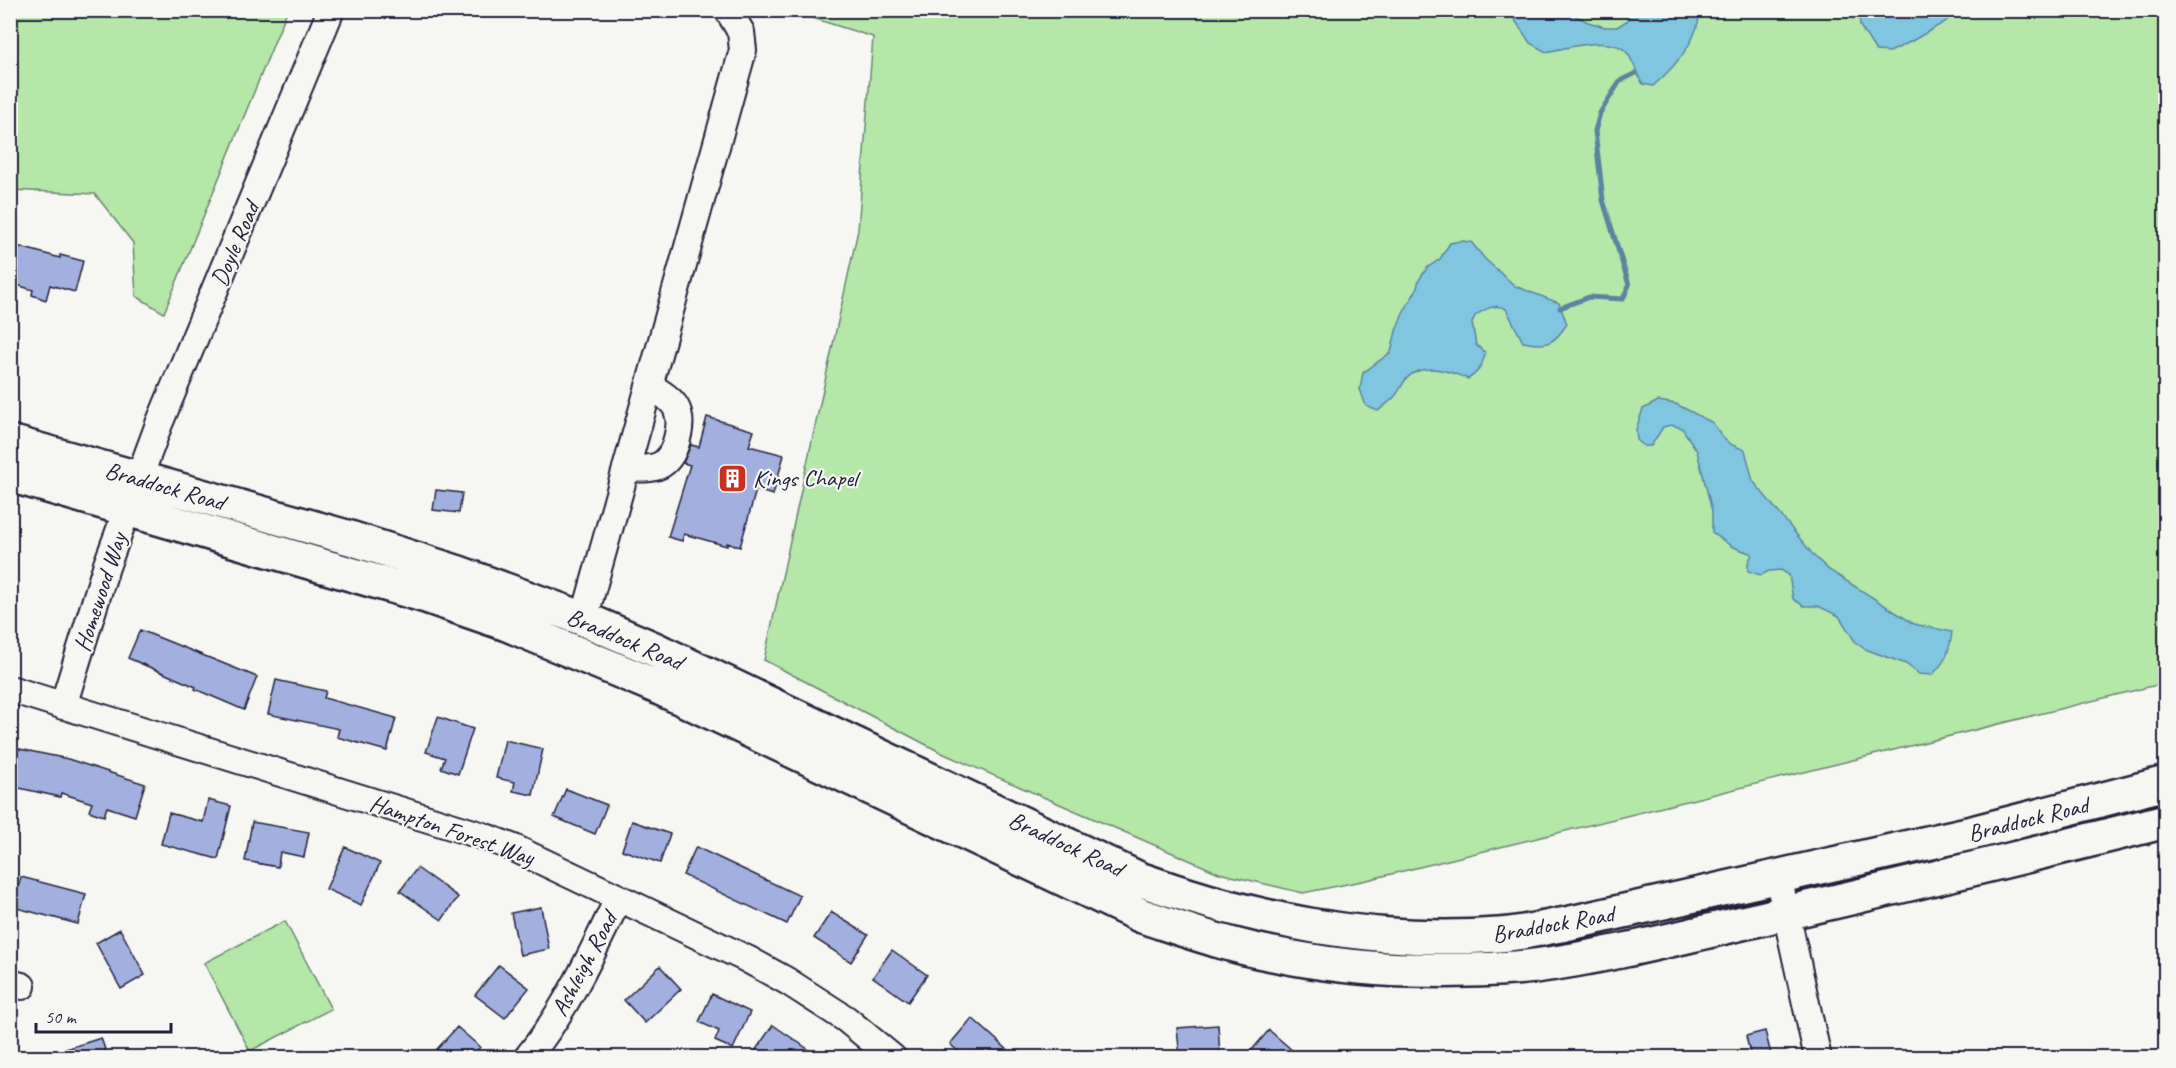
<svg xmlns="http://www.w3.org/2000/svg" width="2176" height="1068" font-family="Caveat,sans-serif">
  <rect width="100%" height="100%" fill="#f6f6f2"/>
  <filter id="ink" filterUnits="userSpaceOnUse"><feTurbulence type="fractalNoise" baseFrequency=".0167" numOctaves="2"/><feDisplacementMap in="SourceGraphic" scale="12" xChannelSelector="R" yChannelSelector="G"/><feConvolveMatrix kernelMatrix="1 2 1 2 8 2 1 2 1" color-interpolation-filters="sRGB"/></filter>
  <g filter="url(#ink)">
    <path fill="#b4e7a8" stroke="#6b8472" stroke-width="1.5" d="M10,11H287L164,313L136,296L133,243L95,194L11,190Z
      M790,11H2165V683L1367,880L1303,893L1219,873L944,754L764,660L858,230L873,37Z
      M285,921L331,1009L250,1051L204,963Z"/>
    <path fill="#80c6e1" stroke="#5a849f" stroke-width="1.5" d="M1511,11H1566L1588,22L1605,27H1617L1628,20L1630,11H1700C1698,41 1676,66 1653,86L1643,84C1637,75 1634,62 1628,54C1615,34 1566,48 1546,52L1530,43L1511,14Z
      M1859,11V10L1958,11L1945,22L1912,41L1890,52L1876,51L1860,26Z
      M1460,241L1471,242L1485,259L1515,286L1559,303L1567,324C1554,344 1547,347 1523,342L1506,309C1496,303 1483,310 1475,316L1472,323L1476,345L1485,352C1483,365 1479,372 1468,379C1450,371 1422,361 1406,379C1402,384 1400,390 1396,395C1391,401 1384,406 1378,411L1366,406L1360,389L1363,373L1391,352L1396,331L1404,311L1416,291L1419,280L1427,268L1440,259L1450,243Z
      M1658,401L1676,404L1713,423L1723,438L1730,444L1745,450L1753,481L1814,556L1829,570L1914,624L1952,632C1949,653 1947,660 1932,675L1919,674L1906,664L1865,649L1856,643L1839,616L1818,606H1804L1793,599L1789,575L1781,570L1769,571L1761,575L1748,571V563L1752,554L1731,546L1712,532V511L1697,451L1682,428L1671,425L1663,427L1651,446H1644L1637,440L1636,429L1643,409Z"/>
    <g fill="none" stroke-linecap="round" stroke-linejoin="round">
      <path stroke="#5a849f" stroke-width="5" d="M1560,308L1589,297L1623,299L1629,285L1603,200L1595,131L1600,113L1620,81L1636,73"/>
    </g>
    <path fill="#a2b0df" stroke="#22223b" stroke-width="1.5" d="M10,244L60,258V255L83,261L75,292L50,285L46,300L32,295L33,290L14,284L10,278Z
      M707,417L754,431L749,446L784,455L773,495L756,490L740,547L727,543V546L684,534L682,541L668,537L690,465L683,463L691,445L699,447Z
      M436,490L462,493L459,513L433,510Z
      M140,630L257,677L244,710L195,689L196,687L128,658Z
      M276,680L326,691L324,698L396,718L387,751L337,737L339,729L268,714Z
      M438,717L473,729L458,774L441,768L445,758L426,752Z
      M505,740L543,749L533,795L513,791L515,782L496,778Z
      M10,747L68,759L145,784L135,816L107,807L104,816L89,811L92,803L61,793L60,797L10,786Z
      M566,789L607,805L595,834L554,817Z
      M208,800L231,806L218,859L161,844L169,813L203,822Z
      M632,821L670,834L660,863L622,850Z
      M252,822L309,832L304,857L280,852L278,867L245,861Z
      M345,847L380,863L361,905L326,889Z
      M696,847L800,896L787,924L683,875Z
      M417,868L458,897L442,920L400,891Z
      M21,877L86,894L78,924L13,907Z
      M541,907L549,949L520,955L511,913Z
      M831,912L868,935L851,962L814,938Z
      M120,929L145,975L121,989L96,943Z
      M892,950L927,975L908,1002L873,977Z
      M499,965L529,988L505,1018L475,995Z
      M660,966L681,989L645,1023L624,1000Z
      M712,994L750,1012L733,1049L715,1041L719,1031L699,1022Z
      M972,1018L1017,1058H965L950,1044Z
      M773,1025L821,1058H765L755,1051Z
      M1218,1025L1220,1056L1180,1058L1177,1028Z
      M457,1027L480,1047L471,1058H429Z
      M1269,1030L1301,1058H1245Z
      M1765,1031L1772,1058H1751L1746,1036Z
      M101,1038L108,1058H50V1054Z"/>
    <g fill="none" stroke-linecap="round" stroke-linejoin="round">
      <defs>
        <path id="minor" d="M626,468C655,470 669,469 677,439C685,410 674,399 649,386
          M584,619L743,50L741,32L728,10
          M10,689L483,836L514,848L747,959L787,981L846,1019L893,1058
          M63,706L106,567L159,424L331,10
          M1778,876L1818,1058
          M10,983L22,986
          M527,1058C566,1010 592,954 618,899"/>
        <path id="major" d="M10,442L350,538L459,573L584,619L654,649L1139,879C1258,921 1371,944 1498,935C1520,934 1543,928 1566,924L1976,832L2166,783
          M10,475L426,596L507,624L658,687L1142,916C1185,930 1229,946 1273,954C1317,963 1364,969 1409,970C1451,971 1494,971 1535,966C1617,955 1697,933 1777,915C1907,885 2036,854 2166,821"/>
      </defs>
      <use href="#minor" stroke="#22223b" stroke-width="30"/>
      <use href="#major" stroke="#22223b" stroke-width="38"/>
      <use href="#minor" stroke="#f6f6f2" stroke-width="26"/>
      <use href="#major" stroke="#f6f6f2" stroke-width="33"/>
    </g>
  </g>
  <defs>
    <symbol id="building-square" viewBox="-11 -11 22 22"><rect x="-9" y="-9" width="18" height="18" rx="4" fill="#c8321e" stroke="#f6f6f2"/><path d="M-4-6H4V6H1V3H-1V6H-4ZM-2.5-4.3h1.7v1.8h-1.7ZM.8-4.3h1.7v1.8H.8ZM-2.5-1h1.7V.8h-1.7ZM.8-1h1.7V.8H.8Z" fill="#fff"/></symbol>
  </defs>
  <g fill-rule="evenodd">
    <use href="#building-square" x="716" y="462" width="33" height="33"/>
  </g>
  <g text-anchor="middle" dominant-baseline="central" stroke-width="4.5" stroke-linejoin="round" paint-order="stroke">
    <g font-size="24" fill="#22223b" stroke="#f6f6f2">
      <text transform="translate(235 244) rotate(-67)">Doyle Road</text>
      <text transform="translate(165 486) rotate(16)">Braddock Road</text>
      <text transform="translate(100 592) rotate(-72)">Homewood Way</text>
      <text transform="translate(625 639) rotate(23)">Braddock Road</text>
      <text transform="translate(2028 819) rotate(-14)">Braddock Road</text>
      <text transform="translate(452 830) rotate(19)">Hampton Forest Way</text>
      <text transform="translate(1066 844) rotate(25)">Braddock Road</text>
      <text transform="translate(1553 924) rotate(-10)">Braddock Road</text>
      <text transform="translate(584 964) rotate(-62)">Ashleigh Road</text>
    </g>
    <g font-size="24" fill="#22223b" stroke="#f6f6f2" text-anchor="start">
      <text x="753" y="478">Kings Chapel</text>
    </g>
  </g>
  <rect width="2176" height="1068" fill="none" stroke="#f6f6f2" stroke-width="36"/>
  <rect x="18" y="18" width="2140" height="1032" fill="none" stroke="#22223b" stroke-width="2" filter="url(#ink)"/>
  <path d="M36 1023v9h135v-9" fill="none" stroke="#22223b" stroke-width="3"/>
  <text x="45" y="1023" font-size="18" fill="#22223b" stroke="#f6f6f2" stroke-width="4.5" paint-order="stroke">50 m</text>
</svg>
